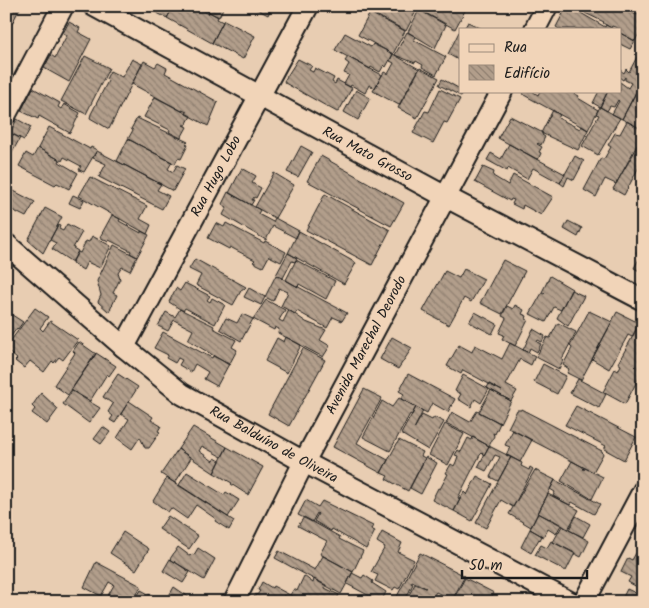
<svg xmlns="http://www.w3.org/2000/svg" width="649" height="608" font-family="Kalam,sans-serif">
  <defs>
    <pattern id="building-back-hatch" width="6" height="6" patternUnits="userSpaceOnUse" patternTransform="scale(1.25)"><rect width="6" height="6" fill="#b29e8b"/><path d="M-1 5l2 2M0 0l6 6M5-1l2 2" fill="none" stroke="#908071"/></pattern>
  </defs>
  <rect width="100%" height="100%" fill="#e8cdb2"/>
  <filter id="ink" filterUnits="userSpaceOnUse"><feTurbulence type="fractalNoise" baseFrequency=".02" numOctaves="2"/><feDisplacementMap in="SourceGraphic" scale="10" xChannelSelector="R" yChannelSelector="G"/><feConvolveMatrix kernelMatrix="1 2 1 2 8 2 1 2 1" color-interpolation-filters="sRGB"/></filter>
  <g filter="url(#ink)">
    <path fill="url(#building-back-hatch)" stroke="#1c1c1c" d="M6,6H21L7,33L6,32Z
      M154,6H174L167,18L153,11Z
      M174,6H193L197,8L198,6L208,14L209,12L218,17L217,19L223,22L212,43L167,18Z
      M198,6H224L219,17Z
      M251,6H277L275,9L272,7L268,15Z
      M364,6H404L415,13L406,31L363,8Z
      M420,6H465L467,7L455,29L418,9Z
      M567,6H571L580,11L579,12L605,27L606,25L613,29H559L556,27Z
      M589,6H621L636,15L641,6H643V26L635,41L620,33V29L612,26L611,28L603,23L604,22L585,13Z
      M419,10L446,25L435,48L408,32Z
      M370,13L405,31L393,54L358,35Z
      M224,20L255,36L243,59L212,43Z
      M69,22L80,28L78,32L91,39L69,82L44,68L51,55L55,58L67,35L63,33Z
      M468,22L482,29H464Z
      M407,32L416,37L414,40L446,57L436,75L422,67L423,65L416,61L415,63L395,55Z
      M459,32H460V61L448,54Z
      M345,33L371,47L373,44L393,54L386,67L384,65L380,72L371,67L370,69L335,50Z
      M620,33L635,41L630,49L620,44Z
      M393,54L419,69L399,105L373,91L384,72L388,74L394,63L390,61Z
      M638,55L643,56V80L622,119L612,114L619,101L618,100L614,107L610,106L607,111L600,107L608,91H620V82L628,88L631,83L625,80V77L623,80L620,78V70L624,73L626,69L629,72Z
      M85,56L109,68L86,114L61,101Z
      M348,57L382,75L375,88L369,85L365,93L351,85L350,87L344,84L349,75L344,73L349,64L345,61Z
      M132,59L142,64L109,129L90,118L91,114L108,81L106,79L110,71L122,77Z
      M298,59L312,66L309,70L313,72L315,68L334,78L332,82L335,84L337,80L352,88L339,111L337,112L285,83L284,81Z
      M144,61L155,67L158,63L167,68L165,73L218,102L208,126L186,114L187,112L182,110V111L132,84Z
      M420,68L439,78L417,118L398,108Z
      M442,79L460,89V91H464L461,96L439,85Z
      M640,84L643,85V130L622,119Z
      M33,88L60,103L58,107L61,109L64,104L80,113L70,133L39,116L38,119L21,111Z
      M440,89L460,99L447,123L444,122L433,143L413,133L425,111L429,112Z
      M356,90L370,98L358,120L344,112Z
      M523,91H532L538,95L540,91H570L579,96L578,98L598,110L588,130L524,95Z
      M599,91H608L600,107L593,103Z
      M155,97L191,116L186,125H183L187,127L181,138L169,132L170,130L144,117Z
      M600,107L620,118L598,155L582,146L599,115L596,114Z
      M553,110L560,115L558,118L580,129L582,126L588,130L578,150L541,133Z
      M510,116L543,133L542,135L545,137L541,145L538,143L537,144L542,147L539,152L541,153L538,160L498,138Z
      M137,118L188,142L186,144L188,145L181,159L178,158L175,164L128,139L133,130L131,129Z
      M17,119L31,127L24,140L10,133Z
      M627,121L643,130V134L616,184L605,179L596,197L584,190L601,158L604,159L611,147L608,145L615,133L620,134Z
      M49,127L90,149L91,147L97,150L84,172L79,170L81,166L64,157L62,161L38,148Z
      M10,133L20,138L8,160L6,159V140Z
      M643,137V169L639,167L624,195L613,189Z
      M128,139L172,162L168,169L173,172L177,165L185,169L173,191L117,161Z
      M509,144L565,174L560,183L533,168L527,179L508,168L507,171L487,160L491,153L501,159Z
      M301,146L312,152L298,177L287,172Z
      M38,148L60,160L59,162L78,173L69,189L57,183L55,185L19,166L26,153L33,157Z
      M97,151L161,184L157,190L169,196L162,209L99,177L106,164L93,158Z
      M321,156L404,203L391,226L307,181Z
      M575,156L584,161L574,180L568,177L564,186L560,183Z
      M483,167L494,172L493,176L508,185L513,175L553,197L541,215L523,205L522,209L512,204L514,200L511,199L510,201L475,182Z
      M242,168L256,176L252,183L261,188L256,198L254,197L252,200H254L251,205L229,193Z
      M274,173L294,185L275,218L255,207Z
      M90,177L147,206L140,219L151,225L147,234L79,196Z
      M6,187L35,202L26,217L6,207Z
      M228,192L260,210L258,214L273,222L275,218L299,231L296,238L273,226L266,240L223,215L227,207L222,204Z
      M325,194L390,230L372,265L306,230Z
      M73,195L84,200L80,208L69,203Z
      M45,208L62,217L43,253L28,240Z
      M112,215L120,219L119,221L141,233V231L149,235L137,257L130,253L131,251L109,240L108,242L100,237Z
      M568,221L582,228L578,237L564,229Z
      M216,223L224,227L226,223L264,243L265,241L286,252L281,262L269,256L263,267L253,262L255,260L230,247L229,249L208,238Z
      M67,224L82,232L73,248L78,251L72,262L52,249L56,243L50,240L58,225L60,226L59,229L63,231Z
      M299,231L356,263L344,284L288,253Z
      M92,236L111,246L100,268L87,262L83,270L72,263L78,252L80,253L86,241L89,242Z
      M641,243L643,244V273L634,268L641,255L636,253Z
      M114,245L137,257L130,271L122,267L118,273L120,279L113,293L117,295L109,312L98,302L101,295L97,281Z
      M288,253L297,258L295,262L292,261L283,278L276,275Z
      M195,259L246,287L244,289H242L233,305L196,285L201,275L189,269Z
      M296,260L335,281L326,299L299,284L298,287L286,280Z
      M503,260L525,271L502,314L480,303Z
      M464,269L484,279L471,302L464,298L449,325L423,311L445,271L459,278Z
      M276,275L347,313L342,321L333,317L327,328L297,311L295,314L281,306L288,292L279,288L273,301L265,297Z
      M550,276L572,289L561,310L554,307L546,322L530,314L542,293L544,294L545,293L542,292Z
      M185,283L210,296L207,300L210,302L212,298L225,305L215,324L185,308L183,311L169,302L176,288L180,291Z
      M249,288L265,297L261,305L244,297Z
      M571,290L584,296L568,326L557,318Z
      M266,300L285,310L279,320L283,322L289,310L306,322L326,330L320,340L330,346L323,357L278,333L279,329L275,327L274,330L253,319Z
      M515,305L524,310L522,314L527,316L526,319L528,320L515,346L502,339L504,335L499,333L506,318L502,316L507,306L513,309Z
      M35,308L48,317L40,328L43,331L50,321L78,340L63,360L59,357L54,363L52,361L44,372L30,361L24,368L15,361L17,359L6,350V347Z
      M180,309L214,326L213,328L236,340L232,347L237,350L229,365L188,340L193,330L174,320L168,331L158,326L166,312L175,317Z
      M6,311L23,322L18,329L17,328L6,343Z
      M589,311L612,322L581,380L567,373L569,369L563,365L572,348L570,346Z
      M475,312L497,324L492,334L469,322Z
      M617,312L639,323L632,337L628,335L609,369L592,359Z
      M242,314L253,319L241,341L220,329L226,318L237,323Z
      M558,323L576,332L562,359L563,360L559,369L536,357L547,337L550,338Z
      M639,325L643,327V370L625,404L603,392L615,369L618,371L621,365L618,363Z
      M533,329L545,336L542,342L538,340L537,342L541,344L537,352L530,348L528,353L523,350Z
      M163,332L212,358L213,356L229,364L217,386L204,379L208,372L195,364L191,372L179,365L182,360L178,358L175,363L166,358L168,355L154,348Z
      M286,337L301,345L287,373L265,361L277,338L284,342Z
      M392,337L412,348L398,369L380,359Z
      M79,342L96,354L68,395L54,385L75,353L73,351Z
      M510,343L535,356L531,365L520,359L506,385L517,391L511,401L487,388L489,384L502,391L463,370L461,374L447,366L459,345L472,352L475,345L502,359Z
      M303,348L325,360L289,426L268,414Z
      M96,353L116,366L109,376L107,374L90,401L71,390Z
      M543,364L566,376L557,394L534,382Z
      M118,374L138,387L115,423L110,420L113,416L108,412L113,404L103,397Z
      M408,374L455,399L448,412L432,403L427,413L401,399L404,394L399,391Z
      M463,375L489,389L481,403L475,399L471,407L458,399L461,394L455,391Z
      M578,379L606,394L599,408L570,393Z
      M364,389L382,398L357,443L388,460L381,473L333,447Z
      M491,390L511,401L500,423L479,412Z
      M72,391L100,408L89,423L63,404Z
      M41,393L58,409L47,424L32,413L35,409L32,406Z
      M399,398L416,407L412,415L410,414L390,451L363,437L382,401L392,407Z
      M129,401L153,417L151,420L161,426L158,431L160,432L149,448H145L140,437L132,449L117,438L129,419L121,414Z
      M576,406L636,437L624,460L604,449L606,446L565,425Z
      M416,407L423,411L414,429L422,415L432,420L434,417L444,422L428,450L401,434Z
      M521,409L602,451L603,454L593,472L508,428L517,410H521Z
      M477,411L500,423L495,434L493,433L494,436L489,446L446,423L452,412L470,422Z
      M445,424L464,434L448,465L429,455Z
      M103,427L110,432L101,444L94,439Z
      M193,427L227,447L222,457L202,446L199,451L213,461L215,458L220,461L214,473L178,449Z
      M513,430L532,440L520,462L506,455L510,447L505,445Z
      M473,437L489,446L484,455L482,453L480,455L470,474L458,498L460,499L454,511L432,500L438,488L440,489L448,474L446,473L451,464L454,466L456,462L458,456L455,455L458,450L461,452L468,438L472,440Z
      M399,440L423,452L421,456L425,458L408,491L386,479L388,476L381,473Z
      M489,446L511,457L498,481L490,477L500,457L495,455L486,471L478,467Z
      M227,447L263,467L248,495L231,484L232,483L214,473Z
      M178,449L191,458L175,483L161,474Z
      M426,457L437,463L421,494L410,488Z
      M511,457L522,463L521,466L529,470L530,467L533,469L513,507L501,500L486,528L476,523Z
      M572,461L583,467L584,470L585,468L603,477L592,499L561,481Z
      M535,470L555,480L531,527L509,514Z
      M187,472L224,495L226,492L239,500L228,517L179,485Z
      M477,476L492,484L472,521L454,511L464,492L467,495Z
      M167,478L234,521L229,530L215,521L216,519L196,505L187,519L171,508L168,512L153,501Z
      M555,480L600,504L594,514L572,502L570,505L553,496L555,492L550,489Z
      M548,494L579,510L568,529L550,518L549,519L538,513Z
      M306,500L318,507L322,501L373,526L371,529L375,531L366,549L332,529L331,531L314,521L318,514L317,513L312,522L298,515Z
      M538,513L561,525L556,534L548,529L544,537L530,529Z
      M168,516L198,536L189,549L159,529Z
      M576,516L590,524L583,537L569,530Z
      M304,517L340,537L339,539L363,551L353,572L320,554L327,541L298,526Z
      M562,526L589,541L581,557L553,542Z
      M530,529L542,536L540,540L539,539L531,553L521,547Z
      M123,532L149,549L136,570L110,553Z
      M382,532L402,543L398,552L414,560L399,589L395,587L393,590L375,581L378,575L371,572L385,547L377,542Z
      M551,541L575,553L566,571L535,555L541,545L547,548Z
      M178,547L190,556L192,554L194,555L198,548L215,559L204,580L170,559Z
      M279,551L315,570L323,556L353,572L341,594L275,558Z
      M420,553L465,576L452,600L436,592L434,595L447,602H405L415,584L426,588L412,581L411,583L413,584L404,602H394Z
      M636,553L643,557V583L639,588L628,582L631,577L621,572L628,558L632,560Z
      M170,559L190,572L183,583L163,571Z
      M96,562L141,586L133,602H111L106,599L114,585L109,582L101,596L84,587Z
      M352,573L362,578L364,575L373,581L372,583L386,592L381,602L347,584Z
      M304,576L313,583L314,579L326,585L325,588L339,595L335,602H303L290,595L294,589L297,591Z
      M465,578L494,593L489,602H460L454,598Z
      M262,582L272,588L273,586L303,602H282L284,595L281,602H252L256,594L257,595L260,591L258,590Z
      M174,587L193,600V602L166,601Z
      M627,589L640,595L643,590V602L621,601Z
      M141,590L163,602H134Z"/>
    <g fill="none" stroke-linecap="round" stroke-linejoin="round">
      <defs>
        <g id="minor">
          <path id="s1" d="M94,6L446,197L643,300"/>
          <path d="M535,29L547,6"/>
          <path d="M6,114L63,6"/>
          <path id="s2" d="M6,244L124,347L182,394L304,462L570,602"/>
          <path id="s3" d="M124,347L308,6"/>
          <path id="s4" d="M234,602L304,462L502,91"/>
          <path d="M584,602L643,491"/>
        </g>
      </defs>
      <use href="#minor" stroke="#1c1c1c" stroke-width="24"/>
      <use href="#minor" stroke="#f1d4b8" stroke-width="20"/>
    </g>
  </g>
  <g text-anchor="middle" dominant-baseline="central" stroke-width="4.5" stroke-linejoin="round" paint-order="stroke">
    <g font-size="14" fill="#1c1c1c" stroke="#f1d4b8">
      <text stroke="none"><textPath href="#s1" startOffset="311">Rua Mato Grosso</textPath></text>
      <text stroke="none"><textPath href="#s3" startOffset="194">Rua Hugo Lobo</textPath></text>
      <text stroke="none"><textPath href="#s4" startOffset="289">Avenida Marechal Deorodo</textPath></text>
      <text stroke="none"><textPath href="#s2" startOffset="336">Rua Balduíno de Oliveira</textPath></text>
    </g>
  </g>
  <rect width="649" height="608" fill="none" stroke="#f1d4b8" stroke-width="25"/>
  <rect x="12" y="12" width="624" height="583" fill="none" stroke="#1c1c1c" stroke-width="2" filter="url(#ink)"/>
  <rect x="459" y="28" width="162" height="65" fill="#f1d4b8" stroke="#9c8a7a"/>
  <rect x="469" y="44" width="25" height="8" fill="#f1d4b8" stroke="#9c8a7a"/>
  <text x="504" y="52" font-size="15" fill="#1c1c1c">Rua</text>
  <rect x="469" y="65" width="25" height="15" fill="url(#building-back-hatch)" stroke="#9c8a7a"/>
  <text x="504" y="78" font-size="15" fill="#1c1c1c">Edifício</text>
  <path d="M462 570v8h125v-8" fill="none" stroke="#1c1c1c" stroke-width="2.5"/>
  <text x="469" y="570" font-size="15" fill="#1c1c1c" stroke="#f1d4b8" stroke-width="4" paint-order="stroke">50 m</text>
</svg>
